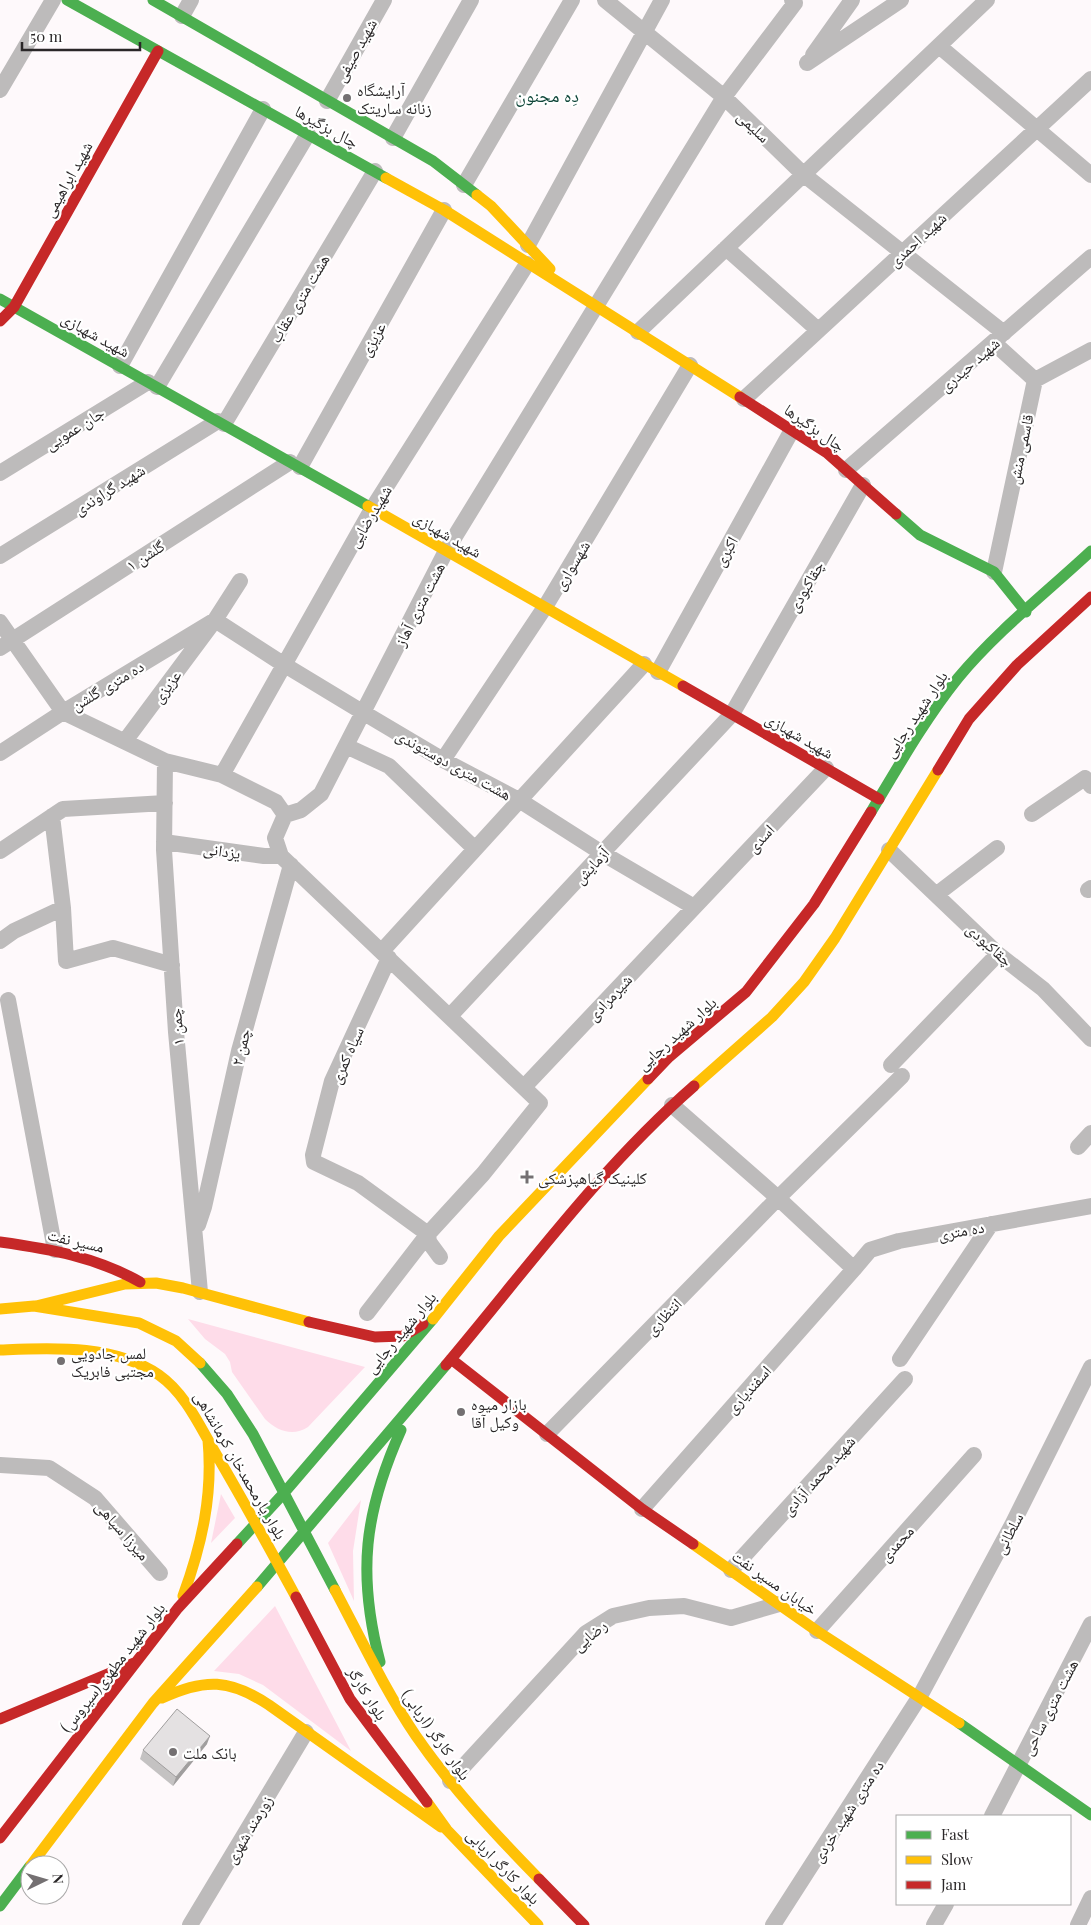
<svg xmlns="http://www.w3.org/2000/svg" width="1091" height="1925" font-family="'Playfair Display','Noto Naskh Arabic',serif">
  <rect width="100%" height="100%" fill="#fef9fb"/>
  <path fill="#fedce9" d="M188,1319L365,1367L308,1427C293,1437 277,1431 265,1419L232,1372L230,1362L225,1354L205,1339Z
    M221,1494L235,1518L211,1543Z
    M361,1500L353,1551L354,1601L328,1543Z
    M275,1606L351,1751L263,1685L239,1674L214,1671Z"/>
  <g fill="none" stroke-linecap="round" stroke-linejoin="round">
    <path stroke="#bdbbbb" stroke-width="16" d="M605,0L724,97L803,174L1004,333
      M182,16L191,0
      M939,46L1091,175
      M813,55L852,0
      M807,63L901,0
      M0,90L53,0
      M327,101L384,0
      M393,138L471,0
      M464,185L572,0
      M528,245L662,0
      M726,248L818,330
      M638,332L987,0
      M993,342L1035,380L994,572
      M120,366L263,109
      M1035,380L1091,350
      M157,387L308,134
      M744,399L1091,79
      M224,424L375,171
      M300,467L444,210
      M846,470L1091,257
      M0,473L148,382
      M0,556L218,421
      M0,622L63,712L165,761L222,775L276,802L285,815L275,838L281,856L540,1103L483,1174L428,1234L429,1242L440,1257
      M0,648L290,462
      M658,672L792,430
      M125,741L215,620L240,581
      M346,746L389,766L475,849
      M0,753L63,712L215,620L283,664L364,713L443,760L519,800L602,853L694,907
      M443,760L545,607L690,365
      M165,761L164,850L176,1032L200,1292
      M222,775L372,509L527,264
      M1032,814L1085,778L1091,786
      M285,815L301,810L321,794L446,551L724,97L795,3L792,0
      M52,816L63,908L66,961L113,948L172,965
      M164,842L264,856H281
      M889,850L998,954L1043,989L1091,1039
      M0,851L63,809L165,803
      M1088,890L1091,888
      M937,894L997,848
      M0,941L14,931L63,908
      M382,951L644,664
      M8,1000L55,1250
      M450,1016L732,714L863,485
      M891,1065L998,954
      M524,1087L826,768
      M672,1105L778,1198L854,1269L870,1250L899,1241L1091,1206
      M1078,1147L1091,1133
      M198,1225L204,1207L239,1051L291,865
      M367,1313L428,1234L358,1183L314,1162L313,1155L332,1081L389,958
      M900,1359L991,1224
      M547,1434L778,1198L902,1076
      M0,1465L49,1468L95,1498L160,1573
      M642,1509L854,1269
      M731,1570L905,1379
      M817,1631L974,1455
      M450,1781L586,1633L613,1616L649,1608L684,1606L731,1618L779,1604
      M992,1816L1091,1624
      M190,1925L306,1732
      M773,1925L920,1696L1012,1525L1091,1367
      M934,1925L946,1904
      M1078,1925L1091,1898"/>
    <path stroke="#4caf50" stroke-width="11" d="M67,0L386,178
      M153,0L433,161L477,195
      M0,299L368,506
      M896,514L920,535L994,572L1026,612
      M871,812C898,767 925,719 958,678C997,631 1047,592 1091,551
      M200,1363L227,1394L253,1434L335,1590
      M237,1544L284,1493L433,1319
      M257,1587L446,1365
      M380,1662C357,1574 364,1513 401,1430
      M959,1723L1091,1815
      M0,1906L30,1866"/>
    <path stroke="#ffc107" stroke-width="11" d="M386,178L444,210L740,397
      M477,195L491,206L550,269
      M368,506L683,686
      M694,1086L772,1017L804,982L835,938L938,770
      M36,1306L125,1284L156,1283L183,1288L309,1322
      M0,1309L34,1306L139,1323L176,1341L200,1363
      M433,1319L499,1236L648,1079
      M0,1350C53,1348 113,1344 159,1375C186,1394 200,1427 216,1454C244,1502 270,1549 296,1597
      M693,1544L817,1631L959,1723
      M335,1590C361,1639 385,1690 416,1736C452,1788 495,1834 539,1879
      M183,1596C202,1544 213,1495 208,1440
      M162,1698C205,1678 230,1679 269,1705L441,1827
      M427,1802L447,1830L538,1925
      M31,1865L153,1703L257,1587"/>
    <path stroke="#c62828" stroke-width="11" d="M0,321L14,307L158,51
      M740,397L827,453L896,514
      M683,686L879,799
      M938,770L969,719L1017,665L1091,597
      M648,1079L669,1057L746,992L814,904L871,812
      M0,1242C50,1249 96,1257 140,1282
      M309,1322L375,1337L403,1336L423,1324
      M451,1359L642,1509L693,1544
      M446,1365C526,1270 600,1168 694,1086
      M296,1597L350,1699L427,1802
      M0,1719L134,1663
      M0,1838L178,1608L237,1544
      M539,1879L584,1925"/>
  </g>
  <path fill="#c4c2c2" d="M207,1744L173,1786L140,1759L143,1750Z"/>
  <path fill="#a09e9e" d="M210,1736L207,1744L173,1786L176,1777Z"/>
  <path fill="#e4e1e2" stroke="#a09e9e" d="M177,1709L210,1736L176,1777L143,1750Z"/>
  <g fill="#747072" stroke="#fff" stroke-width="2">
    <circle cx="347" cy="98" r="5"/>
    <path d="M524.5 1169.5h5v5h5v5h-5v5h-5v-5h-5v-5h5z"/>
    <circle cx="61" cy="1361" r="5"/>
    <circle cx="461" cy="1412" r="5"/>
    <circle cx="173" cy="1752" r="5"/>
  </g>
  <g text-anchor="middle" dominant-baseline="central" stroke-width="4.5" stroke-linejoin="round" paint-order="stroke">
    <g font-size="16" fill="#2a2728" stroke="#fff">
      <text transform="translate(355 50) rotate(-61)">شهید صیفی</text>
      <text transform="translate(327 126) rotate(29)">چال بزگیرها</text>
      <text transform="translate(754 126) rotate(44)">سلیمی</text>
      <text transform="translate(67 179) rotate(-61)">شهید ابراهیمی</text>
      <text transform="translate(917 239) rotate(-43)">شهید احمدی</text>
      <text transform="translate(299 298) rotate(-59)">هشت متری عقاب</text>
      <text transform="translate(96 334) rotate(29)">شهید شهبازی</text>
      <text transform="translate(372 339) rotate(-61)">عزیزی</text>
      <text transform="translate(969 364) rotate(-41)">شهید حیدری</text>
      <text transform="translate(815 427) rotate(35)">چال بزگیرها</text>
      <text transform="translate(74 428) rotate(-32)">جان عمویی</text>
      <text transform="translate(1020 449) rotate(-78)">قاسمی منش</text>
      <text transform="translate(109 489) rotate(-32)">شهید گراوندی</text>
      <text transform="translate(369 516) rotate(-59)">شهیدرضایی</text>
      <text transform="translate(448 534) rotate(30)">شهید شهبازی</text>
      <text transform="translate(725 551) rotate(-61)">اکبری</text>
      <text transform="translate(145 555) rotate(-33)">گلشن ۱</text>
      <text transform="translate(571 565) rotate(-59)">شهسواری</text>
      <text transform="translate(805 586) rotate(-60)">چقاکبودی</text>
      <text transform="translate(419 604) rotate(-63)">هشت متری آهاز</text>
      <text transform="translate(107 685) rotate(-31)">ده متری گلشن</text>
      <text transform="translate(166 686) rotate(-53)">عزیزی</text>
      <text transform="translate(915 714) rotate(-56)">بلوار شهید رجایی</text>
      <text transform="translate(800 735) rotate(30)">شهید شهبازی</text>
      <text transform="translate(454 764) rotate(29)">هشت متری دوستوندی</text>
      <text transform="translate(760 838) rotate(-47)">اسدی</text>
      <text transform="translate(222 850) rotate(8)">یزدانی</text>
      <text transform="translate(591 865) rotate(-47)">آزمایش</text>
      <text transform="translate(990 944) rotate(42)">چقاکبودی</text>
      <text transform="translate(609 997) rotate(-47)">شیرمرادی</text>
      <text transform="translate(176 1027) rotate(-95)">چمن ۱</text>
      <text transform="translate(676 1033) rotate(-42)">بلوار شهید رجایی</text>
      <text transform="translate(240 1047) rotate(-76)">چمن ۲</text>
      <text transform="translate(346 1055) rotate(-66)">سیاه کمری</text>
      <text transform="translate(961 1230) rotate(-10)">ده متری</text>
      <text transform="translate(76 1240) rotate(13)">مسیر نفت</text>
      <text transform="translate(663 1316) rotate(-46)">انتظاری</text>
      <text transform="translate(400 1332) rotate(-50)">بلوار شهید رجایی</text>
      <text transform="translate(748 1389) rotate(-48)">اسفندیاری</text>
      <text transform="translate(241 1465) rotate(60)">بلوار یارمحمدخان کرمانشاهی</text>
      <text transform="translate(818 1475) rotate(-48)">شهید محمد آزادی</text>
      <text transform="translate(123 1530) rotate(49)">میرزا سپاهی</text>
      <text transform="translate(1008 1533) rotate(-62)">سلطانی</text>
      <text transform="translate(896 1543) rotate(-48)">محمدی</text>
      <text transform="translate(775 1582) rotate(35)">خیابان مسیر نفت</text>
      <text transform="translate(589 1635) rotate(-40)">رضایی</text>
      <text transform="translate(112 1667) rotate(-52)">بلوار شهید مطهری(سیروس)</text>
      <text transform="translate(368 1693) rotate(58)">بلوار کارگر</text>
      <text transform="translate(1049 1707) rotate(-63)">هشت متری ساحی</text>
      <text transform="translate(437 1734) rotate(55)">بلوار کارگر (اربابی)</text>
      <text transform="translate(847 1811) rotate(-57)">ده متری شهید خردی</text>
      <text transform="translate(248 1829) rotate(-59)">زورمند شهری</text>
      <text transform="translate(504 1866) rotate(46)">بلوار کارگر اربابی</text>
    </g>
    <g font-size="16" fill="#2a2728" stroke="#fff" text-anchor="start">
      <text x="357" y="89">آرایشگاه<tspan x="357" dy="18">زنانه ساریتک</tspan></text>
      <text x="538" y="1177">کلینیک گیاهپزشکی</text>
      <text x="71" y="1352">لمس جادویی<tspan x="71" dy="18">مجتبی فابریک</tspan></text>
      <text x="471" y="1403">بازار میوه<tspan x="471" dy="18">وکیل آقا</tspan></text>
      <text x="183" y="1752">بانک ملت</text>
    </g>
    <g font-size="18" fill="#0f4639" stroke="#fff">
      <text x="547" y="95">دِه مجنون</text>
    </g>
  </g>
  <rect x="896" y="1815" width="175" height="90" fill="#ffffff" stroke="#aaa9a9"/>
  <rect x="906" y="1831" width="25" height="8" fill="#4caf50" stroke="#aaa9a9"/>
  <text x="941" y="1840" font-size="15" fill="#2a2728">Fast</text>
  <rect x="906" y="1856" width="25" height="8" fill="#ffc107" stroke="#aaa9a9"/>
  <text x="941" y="1865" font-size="15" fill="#2a2728">Slow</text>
  <rect x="906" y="1881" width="25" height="8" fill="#c62828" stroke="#aaa9a9"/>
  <text x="941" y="1890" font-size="15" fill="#2a2728">Jam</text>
  <g transform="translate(45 1880) rotate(85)"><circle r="24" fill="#ffffff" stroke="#aaa9a9"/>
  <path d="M0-4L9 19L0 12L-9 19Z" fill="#747072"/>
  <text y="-8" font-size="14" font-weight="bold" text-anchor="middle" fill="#2a2728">N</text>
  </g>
  <path d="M22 42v8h118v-8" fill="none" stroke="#2a2728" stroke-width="2.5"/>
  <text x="30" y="42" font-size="15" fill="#2a2728" stroke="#ffffff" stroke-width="4" paint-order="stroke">50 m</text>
</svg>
